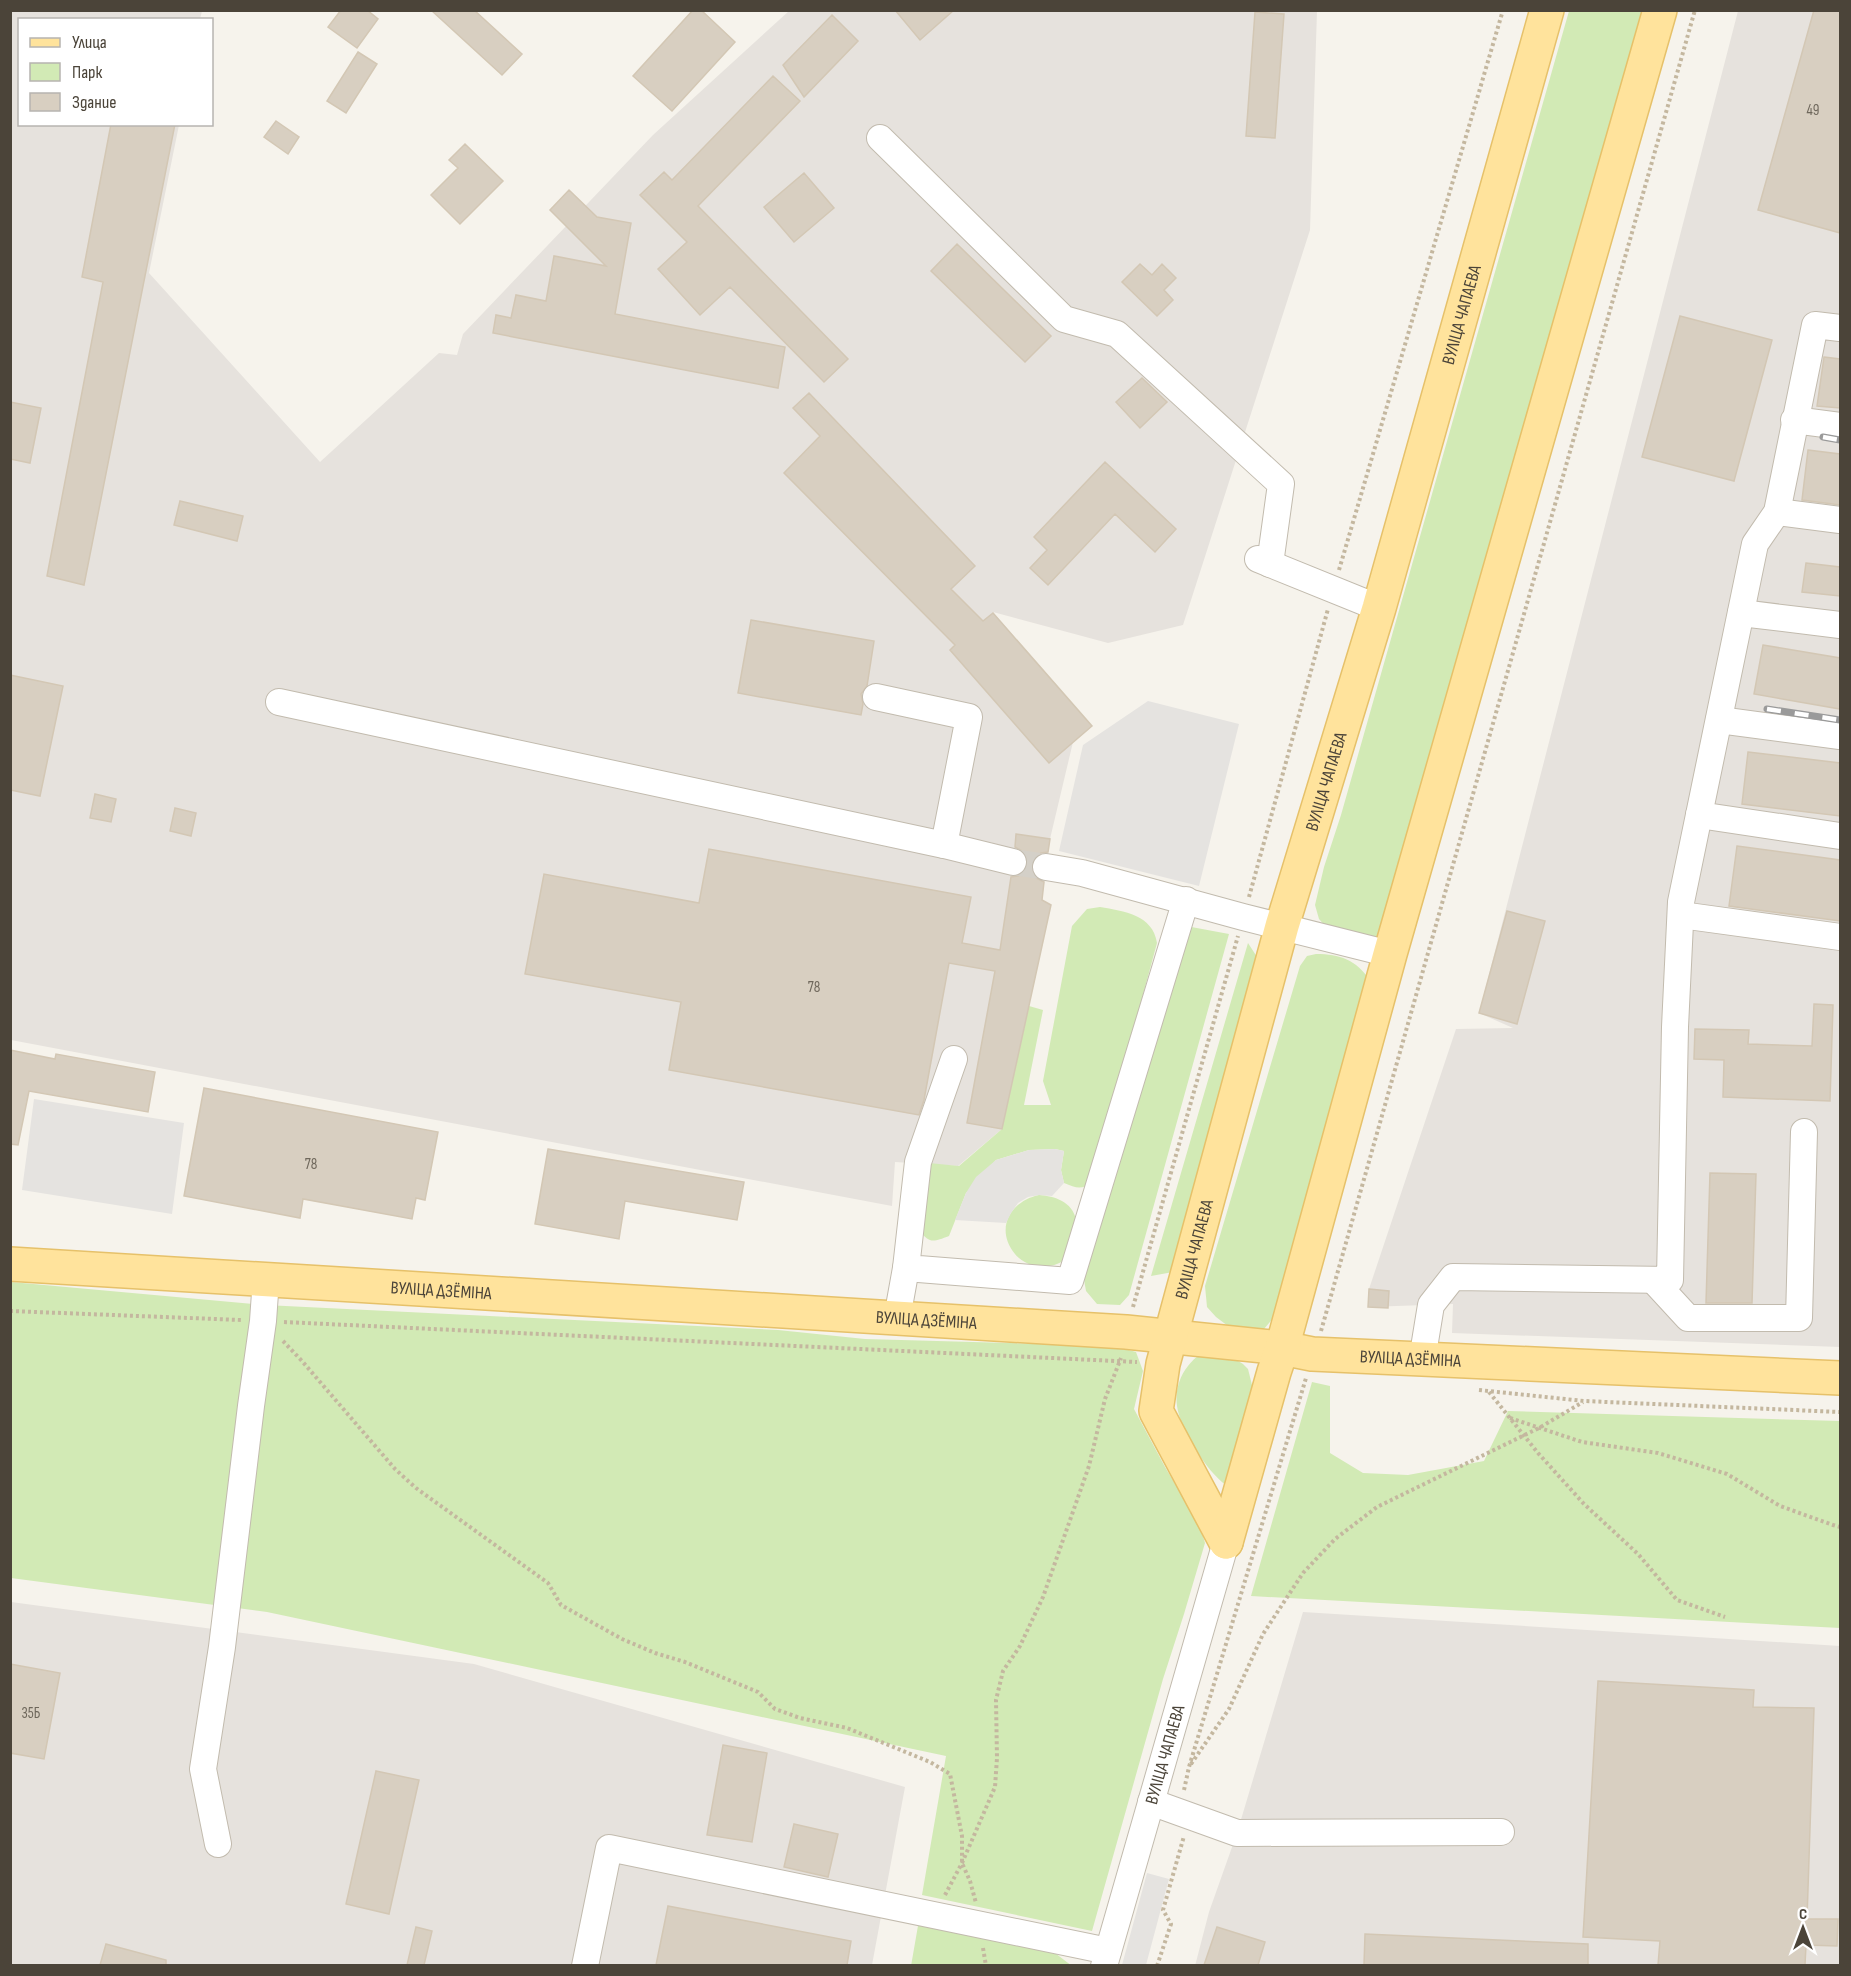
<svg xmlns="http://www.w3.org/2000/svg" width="1851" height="1976" font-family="'Sofia Sans Condensed',sans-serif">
  <rect width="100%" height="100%" fill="#f6f3ec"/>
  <path fill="#e6e2dd" d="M10,11H202L200,19L20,20V124L179,125L149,273L320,462L439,353L457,355L463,334L653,135L789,11H1317L1310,230L1183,625L1108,643L993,612L1092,726L1073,742L1050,839L1042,900L1051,905L1002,1129L958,1166L895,1162L892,1206L11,1040Z
    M1738,11H1840V1347L1452,1333L1453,1304L1368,1307L1369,1289L1456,1029L1513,1028L1479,1013Z
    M11,1602L474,1664L905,1787L872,1965L11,1966Z
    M1303,1612L1840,1646V1965L1195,1966L1209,1912L1237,1833Z"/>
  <path fill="#d2eab5" d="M1569,11H1646L1386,927L1377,938L1326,927L1319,919L1315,905L1324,867L1341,815Z
    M1100,907C1124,911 1153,915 1157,943L1092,1183C1081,1190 1076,1188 1064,1183L1061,1170L1064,1151L1055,1149L1029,1150L996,1160L966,1193L949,1236C933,1242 930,1244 919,1230L929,1163L959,1166L1002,1129L1029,1006L1043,1010L1024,1105H1051L1043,1081L1072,926L1087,909Z
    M1186,926L1229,934L1129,1295L1120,1305L1097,1304L1086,1291L1083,1274Z
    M1248,943L1259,960L1173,1272L1151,1276Z
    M1316,954C1340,954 1356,960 1370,980L1274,1317L1264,1329L1241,1330L1228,1326L1216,1317L1207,1307L1205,1286L1300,966L1307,956Z
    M1039,1195C1055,1196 1072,1202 1076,1219C1077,1224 1074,1231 1073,1237C1072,1242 1072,1251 1069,1255C1056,1272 1027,1269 1015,1254C994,1228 1011,1201 1039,1195Z
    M11,1282L265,1305L778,1330L865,1339L1114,1346L1136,1352L1143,1371L1134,1409L1165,1467L1200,1526L1205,1543L1184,1614L1163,1679L1092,1931L922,1895L946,1756L267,1612L11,1578Z
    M1206,1353L1235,1359L1243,1364L1248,1369L1253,1389L1226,1485C1207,1472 1180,1429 1177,1406C1175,1392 1179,1377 1188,1366C1194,1359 1196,1356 1206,1353Z
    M1312,1382L1330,1386V1453L1363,1473L1408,1475L1484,1461L1508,1411L1840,1421V1628L1251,1596Z
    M919,1920L1055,1953L1072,1966H911Z"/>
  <path fill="#e5e3e0" d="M1148,701L1239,724L1199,886L1059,851L1083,745Z
    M34,1099L184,1123L172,1214L22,1190Z
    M1055,1149L1064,1151L1061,1170L1064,1183L1052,1196L1039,1195L1028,1197L1018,1203L1011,1213L1006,1223L955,1220L966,1193L976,1177L996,1160L1029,1150Z
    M1147,1873L1169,1879L1146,1965H1122Z"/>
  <path fill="#d8cfc1" stroke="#d3c7b4" stroke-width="1.5" d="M341,10H367L378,19L357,48L328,27Z
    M431,10H474L522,54L502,75Z
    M693,10H701L735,42L672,111L633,76Z
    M895,10H954L920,40Z
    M1814,10H1840V233L1758,210Z
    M1255,12L1284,14L1275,138L1246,136Z
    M832,15L858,41L804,97L783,65Z
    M358,52L377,64L346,113L327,101Z
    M773,76L800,101L698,206L848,359L824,382L730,287L700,315L658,269L687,242L640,195L664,172L672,180Z
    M276,121L299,137L288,154L264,137Z
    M111,124H175L84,585L47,576L103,282L82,277Z
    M465,144L503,181L460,224L431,195L458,168L449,160Z
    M804,173L834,208L794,242L764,207Z
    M569,190L597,217L631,223L615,314L785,347L778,388L493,333L496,315L511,318L516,295L546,301L554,256L606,266L550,210Z
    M957,244L1051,336L1025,362L931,271Z
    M1140,264L1152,275L1162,264L1176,278L1164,290L1173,300L1157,316L1122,282Z
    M1680,316L1772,340L1734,481L1642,457Z
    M1824,357L1840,359V408L1817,406Z
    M1142,378L1167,402L1140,428L1116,402Z
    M809,393L975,566L951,589L983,621L993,613L1092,726L1049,763L950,650L955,645L784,473L820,436L793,408Z
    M10,402L41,408L30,463L10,459Z
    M1808,450L1840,454V505L1802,500Z
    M1105,462L1176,529L1155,552L1115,514L1048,585L1030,568L1047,550L1034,537Z
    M180,501L243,516L237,541L174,525Z
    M1806,563L1840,567V596L1802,592Z
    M751,620L874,641L867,686L861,694L863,704L861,715L738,693Z
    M1763,645L1840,658V709L1754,694Z
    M10,675L63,686L40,796L10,790Z
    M1748,752L1840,763V816L1742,804Z
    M95,794L116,799L111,822L90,818Z
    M175,808L196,813L191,836L170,831Z
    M1016,834L1050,839L1048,852L1041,853L1035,857L1031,865L1032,872L1036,878L1044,882L1042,900L1051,905L1002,1129L967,1123L995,971L949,963L924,1100L919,1115L669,1070L681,1002L525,974L544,874L699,903L709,849L971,897L962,943L1000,950L1011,877L1018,876L1023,873L1028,865V858L1024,852L1015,847Z
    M1737,846L1840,860V921L1729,906Z
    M1507,911L1545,921L1517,1024L1479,1013Z
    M1814,1004L1833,1005L1830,1101L1723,1097L1724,1060L1694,1059L1695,1029L1749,1030L1748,1044L1812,1046Z
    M10,1050L55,1059L56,1054L155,1072L148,1112L29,1091L18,1145L10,1144Z
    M204,1088L438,1132L425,1200L416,1198L412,1219L303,1199L300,1218L184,1196Z
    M548,1149L744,1182L737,1220L625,1201L619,1239L535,1224Z
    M1710,1173L1756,1174L1752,1303H1706Z
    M1369,1289L1389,1291L1388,1308L1368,1307Z
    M10,1664L60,1673L44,1759L10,1753Z
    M1598,1681L1754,1690L1753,1707L1814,1708L1807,1919H1838L1837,1946L1806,1945L1805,1965H1658L1660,1941L1583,1937Z
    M723,1745L767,1753L752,1842L707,1835Z
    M376,1771L419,1780L389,1914L346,1904Z
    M794,1824L838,1834L828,1877L784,1867Z
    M668,1906L851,1941L847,1965H656Z
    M416,1927L432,1931L424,1965H407Z
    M1217,1927L1265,1942L1258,1965H1204Z
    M1365,1934L1588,1944V1965H1364Z
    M106,1944L166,1960V1965H100Z"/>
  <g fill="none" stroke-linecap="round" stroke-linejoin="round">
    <path stroke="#d4d0c8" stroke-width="26" stroke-dasharray="26 13" stroke-linecap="butt" d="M1013,862L1046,867"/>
    <defs>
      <g id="minor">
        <path d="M880,138L1064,319L1117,334L1281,484L1270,564"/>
        <path d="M1794,420L1840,426"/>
        <path d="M1777,512L1840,520"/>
        <path d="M1258,559L1379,608"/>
        <path d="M1741,613L1840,625"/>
        <path d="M876,697L969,717L944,845L1013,862"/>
        <path d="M279,702L944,845"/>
        <path d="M1719,720L1840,736"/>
        <path d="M1699,815L1840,836"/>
        <path d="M1046,867L1082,873L1243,917L1390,954"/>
        <path d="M1681,915L1840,937"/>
        <path d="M954,1059L918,1162L906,1268L1070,1281L1186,900"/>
        <path d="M1653,1280L1688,1318H1799L1804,1132"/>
        <path d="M897,1318L906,1268"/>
        <path d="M1422,1360L1431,1305L1453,1277L1670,1280L1675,1027L1681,902L1755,544L1777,512L1815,325L1840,328"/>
        <path d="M1151,1802L1237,1833L1501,1832"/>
        <path d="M218,1844L203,1769L222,1647L251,1406L263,1321L266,1279"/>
        <path d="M585,1966L609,1848L1108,1951"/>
        <path id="s1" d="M1104,1966L1226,1542"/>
      </g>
      <g id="major">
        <path id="s2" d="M10,1264L1126,1332L1282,1348L1312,1354L1840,1378"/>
        <path id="s3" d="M1226,1542L1156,1411L1163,1364L1282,926L1379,608L1547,10"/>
        <path d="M1226,1542L1274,1372L1282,1348L1390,954L1660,10"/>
      </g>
    </defs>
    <use href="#minor" stroke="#c2bbae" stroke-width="28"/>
    <use href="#major" stroke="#e6c16a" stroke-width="36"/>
    <path stroke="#c4b79f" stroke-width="4" stroke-dasharray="3 3" stroke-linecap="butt" d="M1339,570L1503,10
      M1249,897L1328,609
      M1133,1307L1238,936
      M10,1311L241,1320
      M284,1322L1137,1362
      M1321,1331L1695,10
      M283,1341L302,1361L395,1469L416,1488L548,1583L561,1605L622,1639L655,1653L685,1662L758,1692L775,1709L800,1718L847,1728L930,1762L950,1774L962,1836V1863L970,1881L976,1903
      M1479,1390L1584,1401L1840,1412
      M1489,1392L1538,1453L1584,1504L1638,1554L1677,1600L1725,1617
      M1510,1418L1582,1442L1658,1453L1727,1474L1780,1506L1833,1525L1840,1527
      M1191,1764L1229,1709L1263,1634L1303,1573L1335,1539L1377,1507L1539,1428L1583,1402
      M1184,1790L1189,1767L1306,1378
      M945,1895L962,1863L995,1787L997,1758L996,1700L1003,1671L1020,1646L1043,1597L1089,1466L1105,1399L1121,1358
      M983,1948L986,1966
      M1157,1966L1171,1924L1163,1910L1184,1836"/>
    <use href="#minor" stroke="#fff" stroke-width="26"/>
    <use href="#major" stroke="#ffe39c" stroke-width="33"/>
    <defs>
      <path id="rail" d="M1823,437L1840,440
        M1767,709L1840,720"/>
    </defs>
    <use href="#rail" stroke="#9a9a9a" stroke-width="7"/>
    <use href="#rail" stroke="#fff" stroke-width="4.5" stroke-dasharray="14" stroke-linecap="butt"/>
  </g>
  <g text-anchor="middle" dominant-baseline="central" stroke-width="4.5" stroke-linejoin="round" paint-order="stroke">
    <g font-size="15" fill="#6e675b">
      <text x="1813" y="110">49</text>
      <text x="814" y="987">78</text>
      <text x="311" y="1164">78</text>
      <text x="31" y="1713">35Б</text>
    </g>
    <g font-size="18" fill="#4b4439" stroke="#fff">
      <text stroke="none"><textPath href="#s3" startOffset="1287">ВУЛІЦА ЧАПАЕВА</textPath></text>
      <text stroke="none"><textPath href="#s3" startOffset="801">ВУЛІЦА ЧАПАЕВА</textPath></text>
      <text stroke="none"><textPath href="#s3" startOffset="315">ВУЛІЦА ЧАПАЕВА</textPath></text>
      <text stroke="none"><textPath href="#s2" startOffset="432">ВУЛІЦА ДЗЁМІНА</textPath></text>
      <text stroke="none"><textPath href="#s2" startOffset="918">ВУЛІЦА ДЗЁМІНА</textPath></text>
      <text stroke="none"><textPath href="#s2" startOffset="1404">ВУЛІЦА ДЗЁМІНА</textPath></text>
      <text stroke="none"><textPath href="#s1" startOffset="220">ВУЛІЦА ЧАПАЕВА</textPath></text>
    </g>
  </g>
  <rect width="1851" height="1976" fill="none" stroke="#4b4439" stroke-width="24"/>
  <rect x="18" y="18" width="195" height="108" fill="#ffffff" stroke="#b7b4b0" stroke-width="1.5"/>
  <rect x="30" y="38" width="30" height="9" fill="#ffe39c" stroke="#b7b4b0" stroke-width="1.5"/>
  <text x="72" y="48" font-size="18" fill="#4b4439">Улица</text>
  <rect x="30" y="63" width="30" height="18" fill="#d2eab5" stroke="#b7b4b0" stroke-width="1.5"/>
  <text x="72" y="78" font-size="18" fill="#4b4439">Парк</text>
  <rect x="30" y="93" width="30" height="18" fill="#d8cfc1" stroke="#b7b4b0" stroke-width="1.5"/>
  <text x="72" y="108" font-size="18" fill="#4b4439">Здание</text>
  <g transform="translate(1803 1928)" stroke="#ffffff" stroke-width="4.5" paint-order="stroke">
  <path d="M0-4.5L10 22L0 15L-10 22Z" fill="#4b4439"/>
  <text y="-9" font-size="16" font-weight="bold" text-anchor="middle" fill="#4b4439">С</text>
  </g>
</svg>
